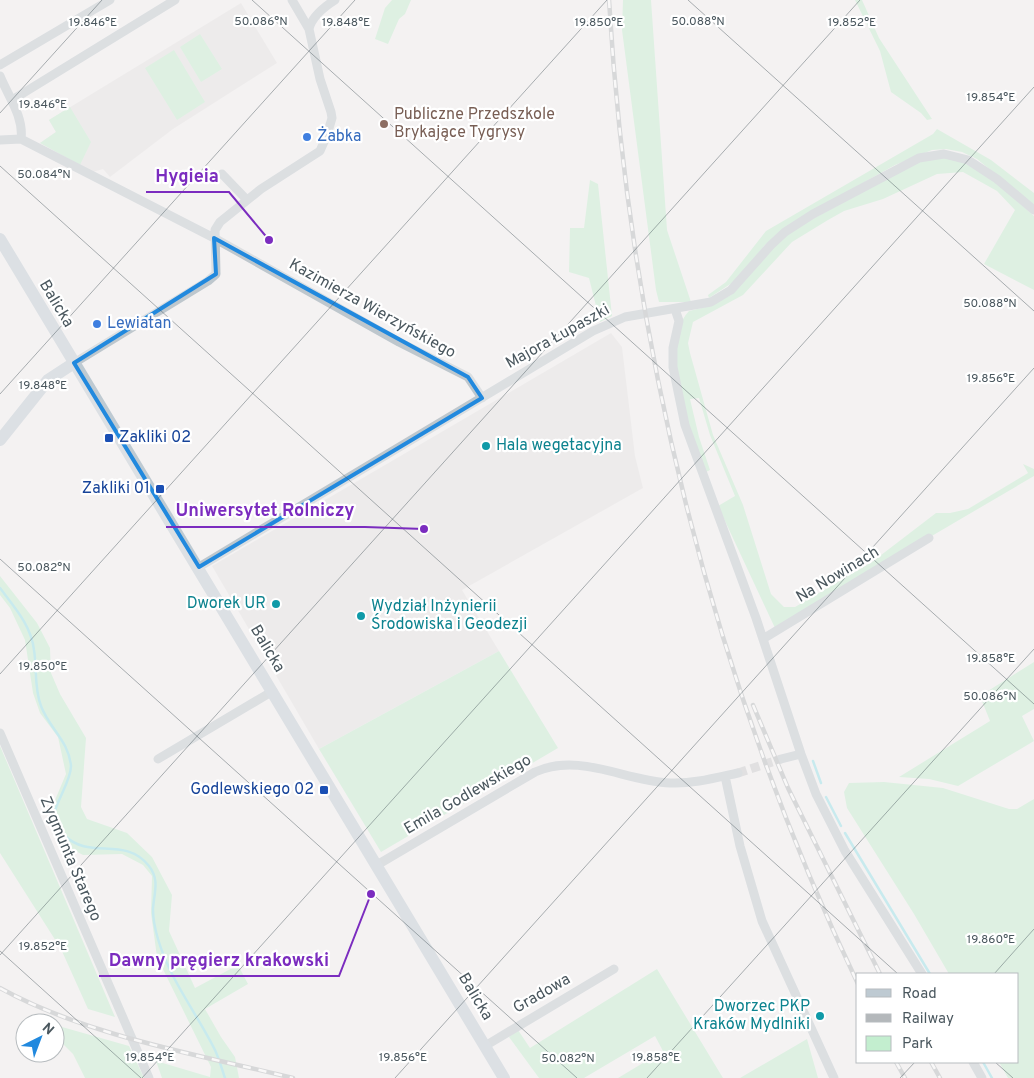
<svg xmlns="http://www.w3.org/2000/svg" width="1034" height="1078" font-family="Overpass,sans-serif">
  <rect width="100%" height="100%" fill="#f4f2f2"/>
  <path fill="#e5e3e3" d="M241,3L277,63L173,129L110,177L103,169L93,172L40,143L56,132L49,120Z
    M611,333L622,347L635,456L643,488L462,590L499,651L319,749L212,566Z"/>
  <path fill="#c3eecf" d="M392,0H411L405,14L399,19L388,44L375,39L385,8Z
    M623,0H651L667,230L691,302H659L656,290L622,30Z
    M855,0H862L879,38L932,119L927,120L921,113L891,92L880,51Z
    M200,34L222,69L201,82L180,47Z
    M174,50L205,102L177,120L145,68Z
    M70,107L91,142L80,165L40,143L56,132L49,120Z
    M937,129L991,160L1034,193V206L977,159L962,152L946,149L932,150L895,165L795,221L765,245L735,281L709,298L708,295L726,282L766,231L933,134Z
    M946,157C981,165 1008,193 1034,216V290L984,264L1015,210L997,191L963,172L937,174L883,199L844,211L828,220L792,242L743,295L693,322L688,343L690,353L713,435L743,505L771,594L784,607H795L872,562L936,513H950L968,509L1028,473L1023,464L1034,469V476L775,628L718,506L735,496L710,435L699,398L690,399L699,437L710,470L704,473C691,435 657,344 689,311L710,306L731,295L780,240L805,223L922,160Z
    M590,180L598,184L612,316L600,322L589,278L569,272L570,228H584Z
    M0,576L37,623L50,648L51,673L60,694L86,738L81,807L87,819L127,833L152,857L172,895L169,931L195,988L238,965L248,984L205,1009L221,1037L235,1057L239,1078H162L156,1061L210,1077L211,1067L157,957L151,913L152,876L143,865L122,854L83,855L68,847L50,812L66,774L58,737L40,713L33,693L25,640L10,608L0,595Z
    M499,651L558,748L381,852L319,749Z
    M1034,662V709L1022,716L1034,741L958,786L929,779L899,777L990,721L980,696Z
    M0,746L115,1017L88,1009L61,949L0,853Z
    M884,782L943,788L1009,809H1017L1034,799V1078H1008L999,1062H1018V974H949L914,914L847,808L844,792L849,783Z
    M657,969L723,1078H618L663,1051L655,1036L584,1078H539L509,1037L518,1030L530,1048Z
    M55,1025L129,1046L144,1078H85L73,1054L55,1036Z
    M807,1039L818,1078H740Z"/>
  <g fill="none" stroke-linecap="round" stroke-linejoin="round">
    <path stroke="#92e1e9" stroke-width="2.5" d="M0,588C14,607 31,625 34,650C37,668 34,688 41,706C49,728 69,741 71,766C71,784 49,810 55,823C57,828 61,831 64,835C90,861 124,835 149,866C160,880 154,893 153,909C153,919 155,929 158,939C170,980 196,1012 215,1050C219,1059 222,1069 225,1078
      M813,761L821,783
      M826,797L841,826
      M845,833L930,974
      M983,1062L992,1078"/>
    <path stroke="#cacbcd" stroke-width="9" stroke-dasharray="9 4.5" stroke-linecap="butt" d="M738,773L781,759"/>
    <path stroke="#bec7cd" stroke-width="9" d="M292,0L309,29
      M0,65L110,0
      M0,76C8,96 24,117 21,139
      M12,100L175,0
      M0,140L21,139L214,238L399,342L468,377L482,398
      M222,174L247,200
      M675,309L679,321L673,348V367L685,425L756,618L801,754L816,794L845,851L922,974
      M74,363L208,281L216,274L215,230L220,222L261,189L320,151L327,135L332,118L331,112L320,79L309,29C312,16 324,7 335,0
      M199,567L593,331L625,317L711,302L731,290L771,245L785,232L813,214L919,158L944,154L968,160L997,179L1034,210
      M763,639L929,538
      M0,733L149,1078
      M158,759L273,691
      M781,759L801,754
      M725,776L740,846L762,921L834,1078
      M377,865L535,772C579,752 625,781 670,783C693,784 715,778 738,773
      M485,1046L614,969
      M973,1062L982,1078"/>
    <path stroke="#becad2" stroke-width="12" d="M0,239L504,1078
      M0,440L48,380L74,363"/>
    <defs>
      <path id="rail" d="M609,0C629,339 711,676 858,984
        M753,705L788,788L880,974
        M0,988C84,1035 199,1055 293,1078
        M896,1062L905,1078
        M931,1062L940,1078"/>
    </defs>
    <use href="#rail" stroke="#b4b8bb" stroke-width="4.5"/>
    <use href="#rail" stroke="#fff" stroke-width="2.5" stroke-dasharray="8" stroke-linecap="butt"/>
  </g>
  <path d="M0 0H1034V1078H0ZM214,238L468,377L482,398L199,567L74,363L216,274Z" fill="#f4f2f2" fill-opacity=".55" fill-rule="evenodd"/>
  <path fill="none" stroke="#2189de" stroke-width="4" stroke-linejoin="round" d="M214,238L468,377L482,398L199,567L74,363L216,274Z"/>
  <path fill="none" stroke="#4a575e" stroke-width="1" stroke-opacity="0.45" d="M252,0L1034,704M688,0L1034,311M0,113L102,0M0,166L898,974M0,394L355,0M0,559L577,1078M0,674L607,0M0,951L141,1078M0,955L860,0M994,974L1034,929M995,1062L1013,1078M142,1078L1034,87M395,1078L1034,368M647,1078L1034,649M900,1078L915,1062"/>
  <circle fill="#8d6e63" stroke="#fff" stroke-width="2" cx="384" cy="124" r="5"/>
  <g fill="#3f7fe0" stroke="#fff" stroke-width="2">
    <circle cx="307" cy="137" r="5"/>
    <circle cx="97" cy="324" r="5"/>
  </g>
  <g fill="#1a4fb4" stroke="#fff" stroke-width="2">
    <rect x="104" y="433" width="10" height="10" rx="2.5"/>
    <rect x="155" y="484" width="10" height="10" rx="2.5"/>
    <rect x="319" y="785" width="10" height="10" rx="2.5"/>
  </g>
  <g fill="#0f9aa8" stroke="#fff" stroke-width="2">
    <circle cx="486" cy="446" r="5"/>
    <circle cx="276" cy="604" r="5"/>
    <circle cx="361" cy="616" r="5"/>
    <circle cx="820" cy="1016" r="5"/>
  </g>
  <g text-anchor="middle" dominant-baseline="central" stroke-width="4.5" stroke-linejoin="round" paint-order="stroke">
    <g font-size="16" fill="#785e54" stroke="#fff" text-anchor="start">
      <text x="394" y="115">Publiczne Przedszkole<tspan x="394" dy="18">Brykające Tygrysy</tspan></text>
    </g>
    <g font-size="16" fill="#366cbe" stroke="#fff" text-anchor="start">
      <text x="317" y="137">Żabka</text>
      <text x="107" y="324">Lewiatan</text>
    </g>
    <g font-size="16" fill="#4a575e" stroke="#fff">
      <text transform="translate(56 304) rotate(59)">Balicka</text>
      <text transform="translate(372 309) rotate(29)">Kazimierza Wierzyńskiego</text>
      <text transform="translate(558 337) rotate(-29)">Majora Łupaszki</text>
      <text transform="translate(838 575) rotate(-31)">Na Nowinach</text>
      <text transform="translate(267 649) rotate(59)">Balicka</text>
      <text transform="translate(468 795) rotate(-30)">Emila Godlewskiego</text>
      <text transform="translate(70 859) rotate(67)">Zygmunta Starego</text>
      <text transform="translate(542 994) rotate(-30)">Gradowa</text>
      <text transform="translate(475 997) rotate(59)">Balicka</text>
    </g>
    <g font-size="16" fill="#164399" stroke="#fff" text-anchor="end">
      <text x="119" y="438" text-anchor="start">Zakliki 02</text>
      <text x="150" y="489">Zakliki 01</text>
      <text x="314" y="790">Godlewskiego 02</text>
    </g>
    <g font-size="16" fill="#0d838f" stroke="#fff" text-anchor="start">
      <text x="496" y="446">Hala wegetacyjna</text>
      <text x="266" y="604" text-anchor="end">Dworek UR</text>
      <text x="371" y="607">Wydział Inżynierii<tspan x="371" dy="18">Środowiska i Geodezji</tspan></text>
      <text x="810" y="1007" text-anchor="end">Dworzec PKP<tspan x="810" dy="18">Kraków Mydlniki</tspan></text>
    </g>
  </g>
  <g font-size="12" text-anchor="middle" fill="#4a575e" stroke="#fff" stroke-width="4.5" stroke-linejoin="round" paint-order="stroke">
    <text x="698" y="25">50.088°N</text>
    <text x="261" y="25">50.086°N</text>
    <text x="93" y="26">19.846°E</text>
    <text x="346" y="26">19.848°E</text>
    <text x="599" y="26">19.850°E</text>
    <text x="852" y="26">19.852°E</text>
    <text x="991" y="101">19.854°E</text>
    <text x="43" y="108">19.846°E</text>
    <text x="44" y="178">50.084°N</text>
    <text x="990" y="307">50.088°N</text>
    <text x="991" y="382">19.856°E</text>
    <text x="43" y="389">19.848°E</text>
    <text x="44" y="571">50.082°N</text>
    <text x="991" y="662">19.858°E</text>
    <text x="43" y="670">19.850°E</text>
    <text x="990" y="700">50.086°N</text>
    <text x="991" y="943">19.860°E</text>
    <text x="43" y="950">19.852°E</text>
    <text x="150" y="1061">19.854°E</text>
    <text x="403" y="1061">19.856°E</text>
    <text x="656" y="1061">19.858°E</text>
    <text x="568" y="1062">50.082°N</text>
  </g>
  <path fill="none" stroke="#7b2cbf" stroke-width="2" d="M269 240L229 192H146M424 529L365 527H166M371 894L339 976H99"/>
  <g fill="#7b2cbf" stroke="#fff" stroke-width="2">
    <circle cx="269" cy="240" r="5"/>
    <circle cx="424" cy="529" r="5"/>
    <circle cx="371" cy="894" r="5"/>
  </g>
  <g font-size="18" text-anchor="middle" font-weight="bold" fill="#7b2cbf" stroke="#fff" stroke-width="4.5" stroke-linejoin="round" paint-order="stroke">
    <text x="187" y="182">Hygieia</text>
    <text x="265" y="516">Uniwersytet Rolniczy</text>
    <text x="219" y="966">Dawny pręgierz krakowski</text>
  </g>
  <rect x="856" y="973" width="162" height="90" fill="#ffffff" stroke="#b7bcbf"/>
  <rect x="866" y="989" width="25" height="8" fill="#becad2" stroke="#b7bcbf"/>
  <text x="902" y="998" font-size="15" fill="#4a575e">Road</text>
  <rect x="866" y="1014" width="25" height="8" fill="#b4b8bb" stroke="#b7bcbf"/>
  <text x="902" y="1023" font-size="15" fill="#4a575e">Railway</text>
  <rect x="866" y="1036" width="25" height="15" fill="#c3eecf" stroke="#b7bcbf"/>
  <text x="902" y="1048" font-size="15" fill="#4a575e">Park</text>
  <g transform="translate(40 1038) rotate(42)"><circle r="24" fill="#ffffff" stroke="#b7bcbf"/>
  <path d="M0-4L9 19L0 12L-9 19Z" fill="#2189de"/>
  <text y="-8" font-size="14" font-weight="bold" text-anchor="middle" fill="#4a575e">N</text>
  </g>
</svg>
